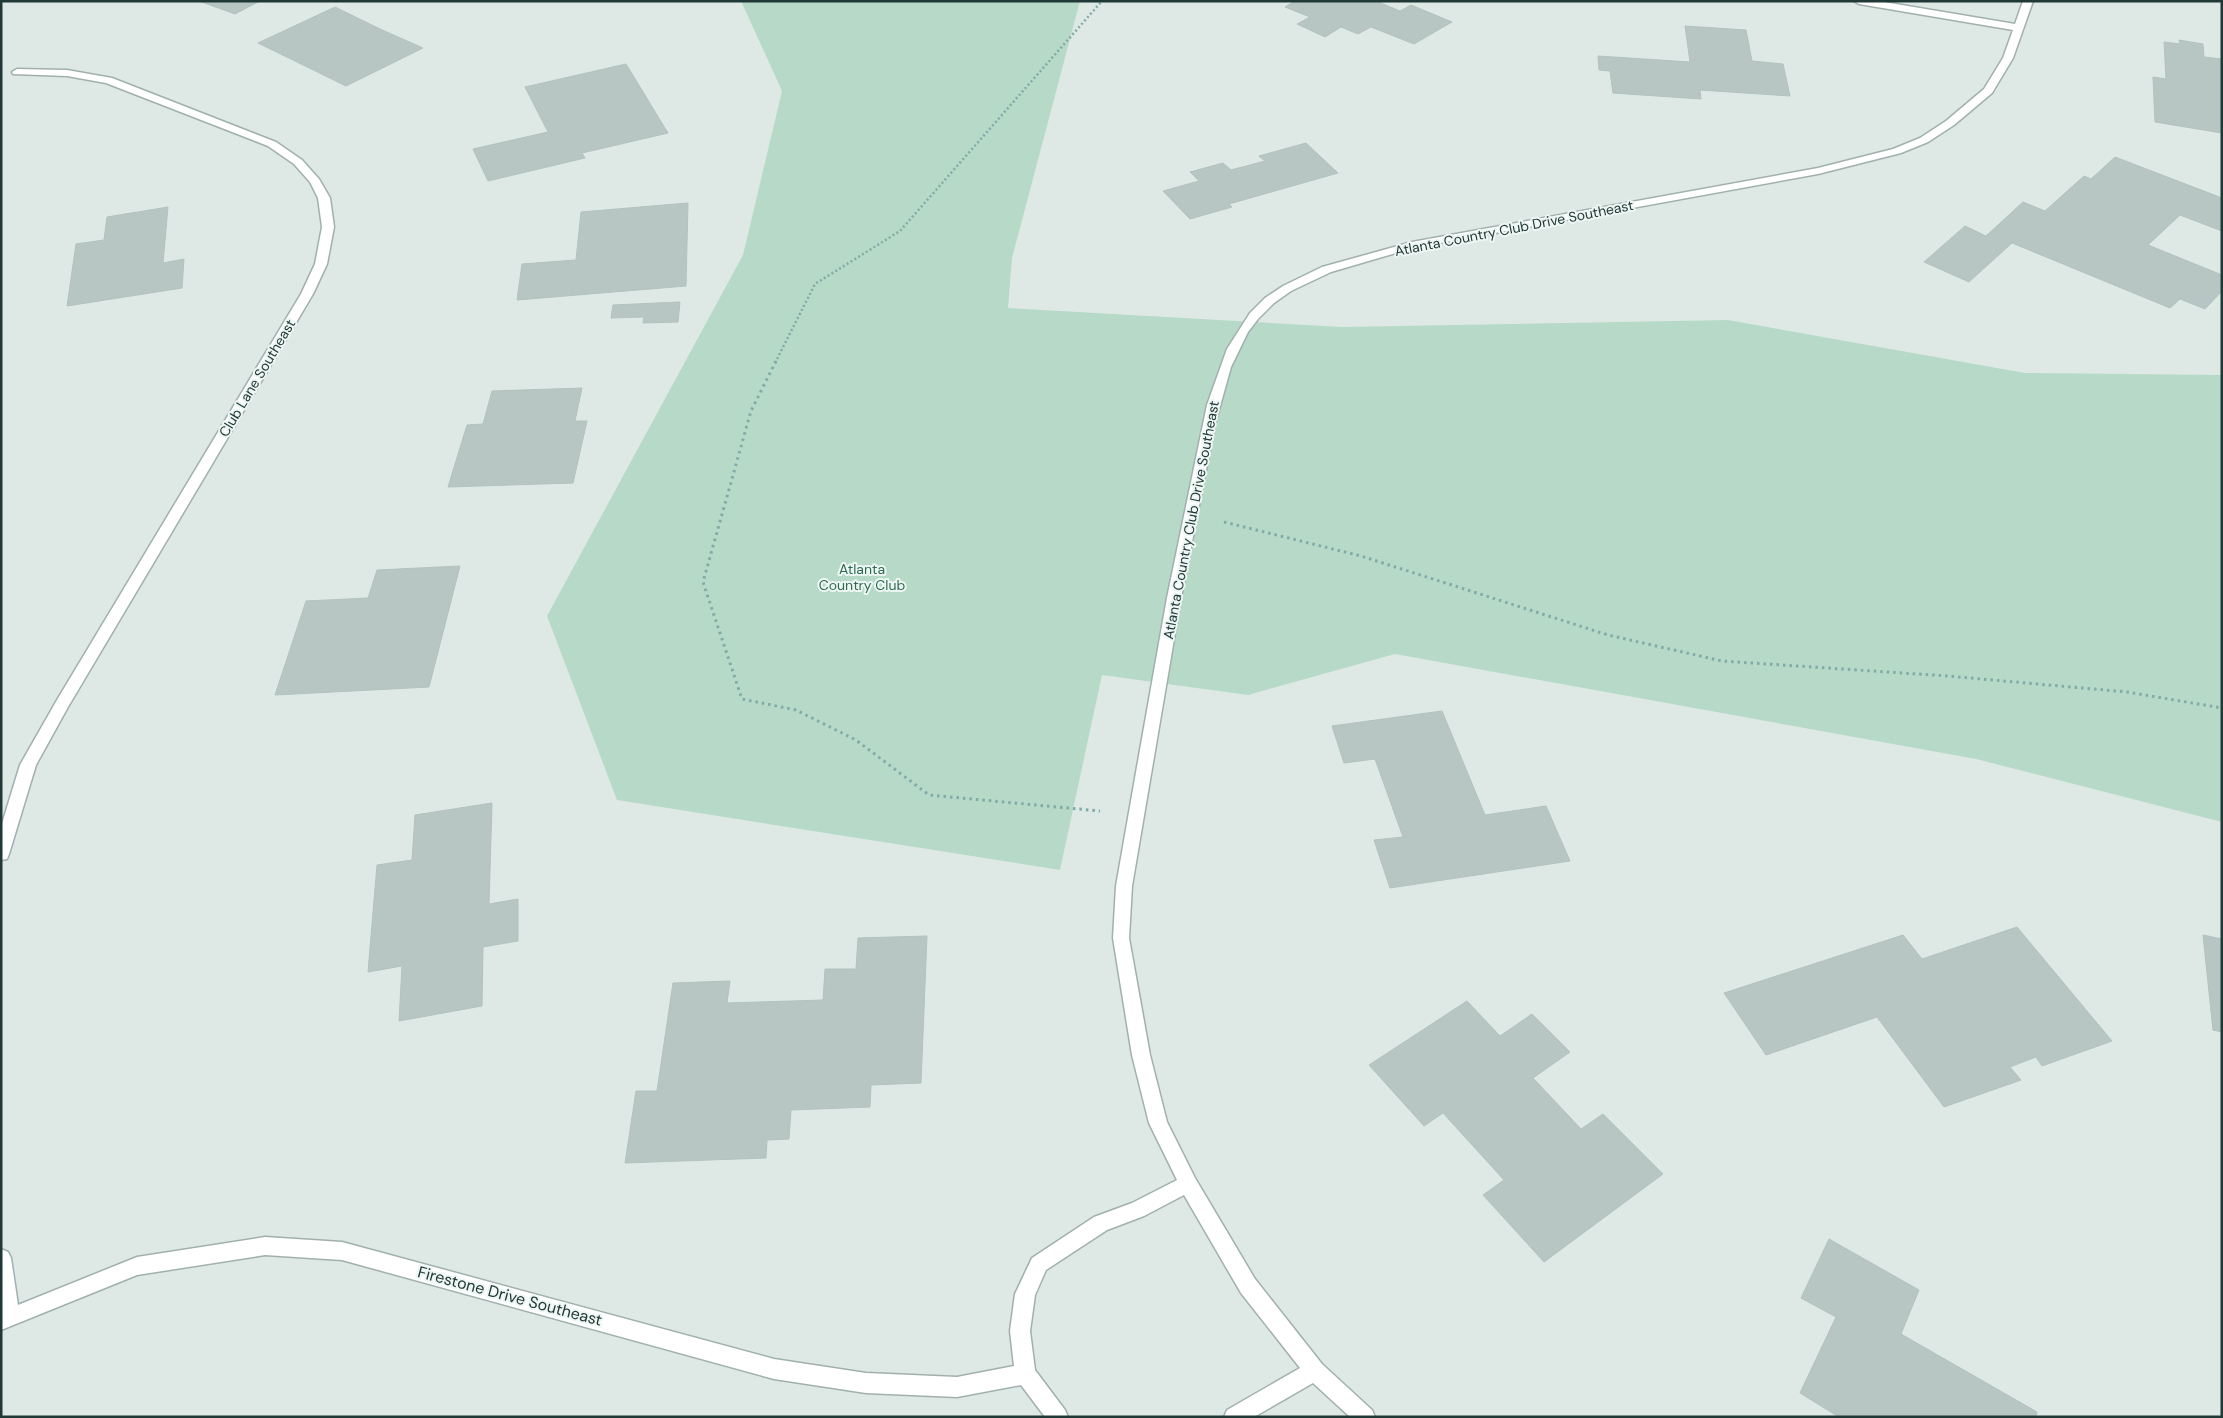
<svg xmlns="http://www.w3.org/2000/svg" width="2223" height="1418" font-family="'DM Sans',sans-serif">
  <rect width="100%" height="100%" fill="#dee9e6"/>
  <path fill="#b7dac8" d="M741,1H1080L1012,258L1008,308L1342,327L1728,320L2025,373L2222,375V822L1976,759L1395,654L1248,695L1102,675L1060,870L617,800L547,616L743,255L782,91Z"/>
  <path fill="#b7c6c3" stroke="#b1c2bf" d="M199,1H260L235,14Z
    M1295,1H1376L1400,11L1411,5L1452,22L1414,44L1371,27L1358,34L1341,27L1325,37L1297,24L1310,17L1285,7Z
    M335,7L380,29L423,48L346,86L258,43Z
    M1685,26L1746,30L1752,61L1783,64L1790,96L1700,90L1701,99L1613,93L1610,71L1599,70L1598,56L1690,62Z
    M2179,40L2203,44L2204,57L2222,59V133L2155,122L2153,77L2166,79L2164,42L2180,44Z
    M626,64L668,133L582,153L585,158L488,181L473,149L548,132L525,87Z
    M1306,143L1338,173L1229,204L1232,207L1190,219L1163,191L1199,181L1190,172L1223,163L1231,170L1265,161L1259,156Z
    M2115,157L2222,198V231L2180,215L2148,245L2222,275V291L2205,309L2180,299L2170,308L2012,243L1969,282L1924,262L1965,226L1986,236L2023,202L2045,211L2084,176L2091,179Z
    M688,203L686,286L517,300L522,264L576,260L581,212Z
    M168,207L163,263L184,259L182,288L67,306L76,244L104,240L107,217Z
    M680,302L678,322L643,323L644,317L611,318L613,305Z
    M582,388L575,421H587L573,483L448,487L467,425L483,424L492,391Z
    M460,566L429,687L275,695L306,601L368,598L377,570Z
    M1442,711L1485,815L1546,806L1570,861L1390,888L1374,840L1403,837L1375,759L1344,763L1332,726Z
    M492,803L489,904L518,899V941L483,947L482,1006L399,1021L402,966L368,972L377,865L412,860L415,815Z
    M2017,927L2112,1041L2042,1066L2036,1057L2010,1067L2021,1080L1944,1107L1877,1017L1766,1055L1724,993L1903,935L1922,959Z
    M2203,935L2222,939V1032L2213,1030Z
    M927,936L921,1083L871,1085L870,1107L791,1110L789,1139L767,1140L766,1158L625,1163L636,1091H657L673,983L730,981L727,1003L823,1000L825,969H856L858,938Z
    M1467,1001L1500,1036L1532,1014L1570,1052L1533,1078L1581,1129L1603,1114L1663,1174L1544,1262L1483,1195L1504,1180L1443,1113L1424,1126L1369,1065Z
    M1829,1239L1919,1290L1901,1334L2037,1412L2036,1417H1839L1800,1393L1836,1317L1801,1298Z"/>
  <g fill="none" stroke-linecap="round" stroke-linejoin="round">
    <defs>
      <path id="minor" d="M1854,1H1878L2015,24L2023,1H2033L2013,58L1992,93L1954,125L1928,142L1901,153L1818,174L1413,248L1331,272L1291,291L1274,303L1258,319L1248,332L1231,367L1215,424L1181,598L1132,886L1129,938L1150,1055L1167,1122L1195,1178L1255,1279L1322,1364L1372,1410L1375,1417H1350L1313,1383L1254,1417H1224L1227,1410L1300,1368L1241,1293L1184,1195L1144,1216L1107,1230L1046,1270L1035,1295L1030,1331L1035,1370L1065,1410L1068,1417H1045L1021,1385L957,1397L866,1393L774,1379L342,1260L265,1255L137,1275L1,1330V1249L8,1252L11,1258L18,1305L137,1257L265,1237L342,1242L774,1359L866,1373L957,1377L1014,1366L1010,1331L1015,1294L1032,1258L1094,1217L1132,1203L1177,1180L1149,1123L1132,1055L1113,938L1116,886L1135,778L1167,598L1207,405L1227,349L1250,313L1265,298L1283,286L1322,267L1412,242L1818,168L1893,149L1920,138L1946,121L1984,89L2003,58L2013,30L1859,4Z
        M17,69L67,70L112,78L276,142L302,160L319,179L330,198L334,227L327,264L313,294L68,707L36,765L9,854L7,859L1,860V827L20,765L57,700L301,294L315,264L322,227L318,198L310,182L294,164L268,146L106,83L67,76L13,74L12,72Z"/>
    </defs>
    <use href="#minor" stroke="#a1b0ae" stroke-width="3"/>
    <path stroke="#80aba7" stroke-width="2.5" stroke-dasharray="2 2.5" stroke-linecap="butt" d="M775,363L815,284L900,231L1102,1"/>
    <path stroke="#80aba7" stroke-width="3" stroke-dasharray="2.5 4" stroke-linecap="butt" d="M776,361L751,411L703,582L742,699L796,710L856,740L929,795L1100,811
      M1224,522L1361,556L1608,635L1722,661L1948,676L2127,692L2222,708"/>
    <use href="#minor" fill="#fff" fill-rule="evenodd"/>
  </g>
  <g text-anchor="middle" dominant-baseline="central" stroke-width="4" stroke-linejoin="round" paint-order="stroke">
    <g font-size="14" fill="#203836" stroke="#eef6f4">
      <text transform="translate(1514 228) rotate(-11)">Atlanta Country Club Drive Southeast</text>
      <text transform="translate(257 378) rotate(-59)">Club Lane Southeast</text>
      <text transform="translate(1191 520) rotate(-79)">Atlanta Country Club Drive Southeast</text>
    </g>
    <g font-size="14" fill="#2d6c53" stroke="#eef6f4">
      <text x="862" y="569">Atlanta<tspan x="862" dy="16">Country Club</tspan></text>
    </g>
    <g font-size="16" fill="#203836" stroke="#eef6f4">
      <text transform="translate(510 1296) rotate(15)">Firestone Drive Southeast</text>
    </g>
  </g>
  <rect width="2223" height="1418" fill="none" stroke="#203836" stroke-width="5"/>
</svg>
